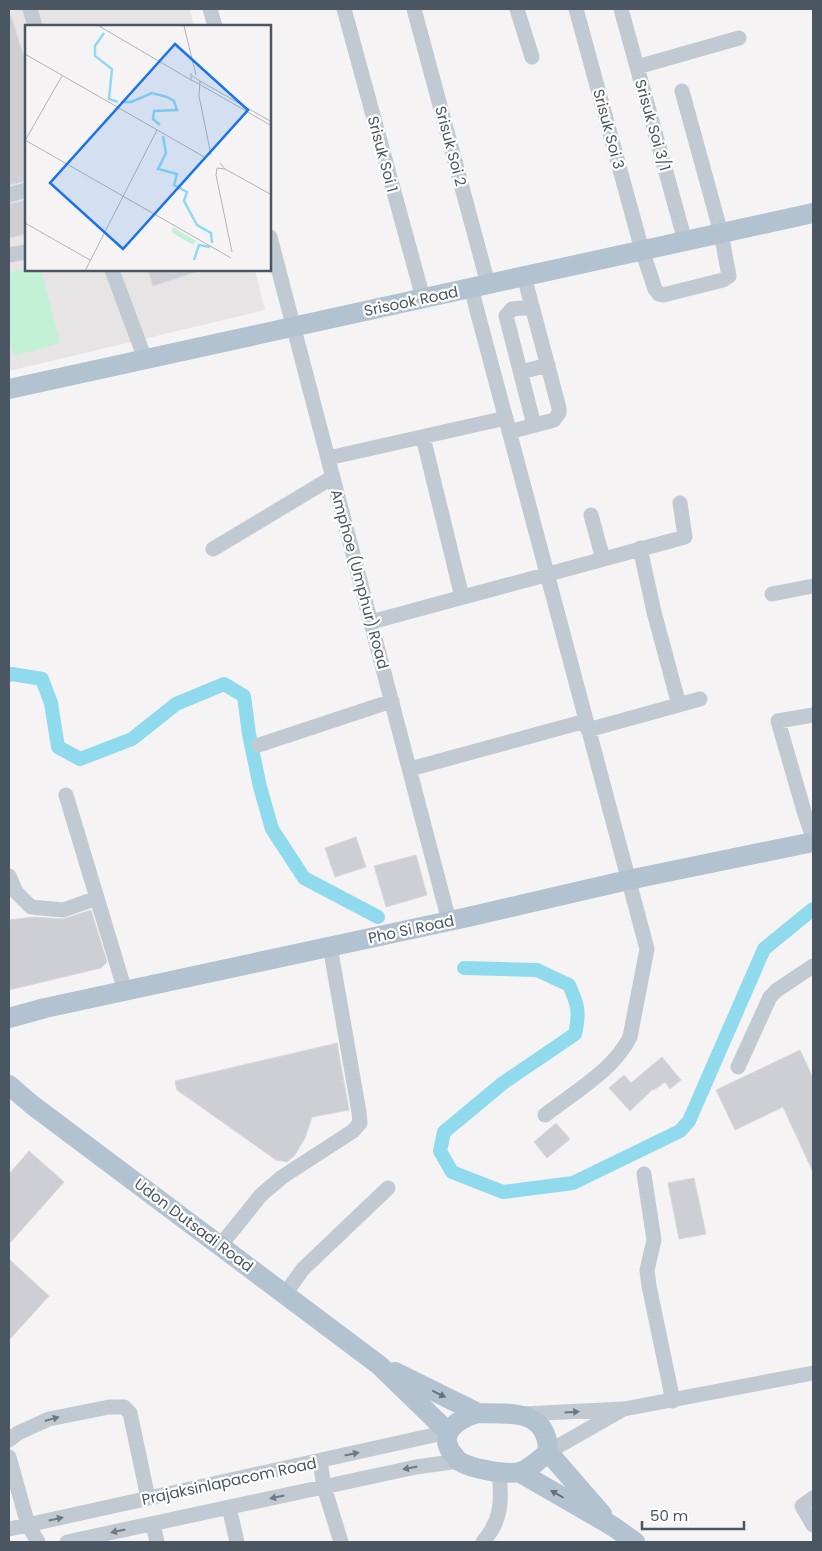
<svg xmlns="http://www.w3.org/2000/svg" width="822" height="1551" font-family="Poppins,sans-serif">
  <rect width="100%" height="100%" fill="#f5f3f3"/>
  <path fill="#e6e4e5" d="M9,9H190L194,26H26V270H255L265,310L9,371Z"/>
  <path fill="#c3f1d5" d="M26,268V270H41L60,343L14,356L9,337V273Z"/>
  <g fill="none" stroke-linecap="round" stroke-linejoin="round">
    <path stroke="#90daee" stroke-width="14" d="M9,675L12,674L42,679L51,703L58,747L80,759L132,739L176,704L224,684L244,696L249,734L260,787L272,829L304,878L378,917
      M464,968L537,970L569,985C578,1005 580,1012 575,1034L503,1083L444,1132L440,1151L452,1172L503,1192L573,1183L680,1131L689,1121L764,949L813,909"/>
  </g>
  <path fill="#cdcfd5" stroke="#d7d9de" d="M9,16H11L26,63V181L9,185Z
    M26,200V234L9,238V204Z
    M148,270H195V272L153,286Z
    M356,837L366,867L335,877L325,848Z
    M416,855L427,895L386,907L374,866Z
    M91,910L107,962L101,968L9,990V920L34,917L63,919Z
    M337,1043L349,1110L312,1117L305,1138L295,1155L287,1162L276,1160L177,1090L175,1081Z
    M800,1050L813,1078V1172L783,1107L735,1130L716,1090Z
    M662,1057L681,1080L670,1089L665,1082L654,1090L653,1089L630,1111L609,1088L624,1075L631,1083Z
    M556,1123L570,1139L547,1158L534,1142Z
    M29,1151L64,1182L9,1244V1174Z
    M694,1178L706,1234L679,1239L668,1183Z
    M9,1259L49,1296L9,1340Z"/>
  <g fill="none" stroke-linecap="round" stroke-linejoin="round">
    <path stroke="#c1cad2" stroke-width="15" d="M30,9L35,26
      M210,9L215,26
      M344,9L423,298
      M414,9L488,284
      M517,9L532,57
      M576,9L642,250L655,289L659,294L663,295L723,280L729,276L721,233L682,91
      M621,9L685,241
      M637,67L739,38
      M9,195L26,190
      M270,237L449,921
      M9,255L26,252
      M112,270L145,359
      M471,288L647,949L630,1037C614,1070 573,1093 545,1115
      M532,307L512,309L506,316L534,425
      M521,372L548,365
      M509,432L554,420L559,413V408L524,276
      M423,437L462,597
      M328,458L506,418
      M591,515L603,559
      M640,548L654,612L679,705
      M213,549L333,477
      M772,594L813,586
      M371,622L685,537L680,503
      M813,715L778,721L804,811L813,838
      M588,730L700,699
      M259,745L392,701
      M410,769L586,721
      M66,795L97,898
      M9,876L16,892L31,907L63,910L97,898L125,991
      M738,1067L770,997L777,990L813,966
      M644,1174L654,1240L647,1270L649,1286L673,1401
      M220,1246L261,1195L282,1177L353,1131L360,1123L359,1112L330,946
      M285,1294L303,1269L388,1188
      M523,1414L624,1409L813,1373
      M9,1440L18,1433L49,1419L109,1407H124L130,1413L148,1498
      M548,1452L620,1411
      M9,1457L28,1525L38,1542
      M320,1461L324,1487L341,1542
      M813,1498L802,1506L813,1525
      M229,1507L237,1542
      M153,1524L157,1542
      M9,1529L448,1432
      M67,1542L416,1467L459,1461
      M483,1542C502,1520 502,1500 499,1472"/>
    <path stroke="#b3c2d1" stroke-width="20" d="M9,389L813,213
      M9,1018L45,1008L468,917L628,880L813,842
      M9,1085L31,1104L379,1365L448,1432
      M395,1372L478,1413
      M478,1413C509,1414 548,1408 548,1452C539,1460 531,1468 520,1472C506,1475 471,1469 459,1461C457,1460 454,1455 452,1453C436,1431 461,1418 478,1413Z
      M548,1452L602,1514
      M519,1472L614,1527L635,1542"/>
  </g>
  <defs><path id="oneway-solid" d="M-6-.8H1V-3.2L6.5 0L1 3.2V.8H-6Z" transform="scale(1.25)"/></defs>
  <g fill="#64717d">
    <use href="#oneway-solid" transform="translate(439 1394) rotate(26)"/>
    <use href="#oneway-solid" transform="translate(557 1494) rotate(-150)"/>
  </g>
  <g fill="#6e7983">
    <use href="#oneway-solid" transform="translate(572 1412) rotate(-3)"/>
    <use href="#oneway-solid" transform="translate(52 1419) rotate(-16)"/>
    <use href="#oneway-solid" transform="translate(352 1454) rotate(-12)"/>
    <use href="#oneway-solid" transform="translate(410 1468) rotate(169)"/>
    <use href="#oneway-solid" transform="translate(277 1497) rotate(168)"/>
    <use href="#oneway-solid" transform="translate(56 1519) rotate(-12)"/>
    <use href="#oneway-solid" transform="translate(118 1531) rotate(168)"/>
  </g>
  <g text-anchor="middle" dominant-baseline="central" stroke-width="4.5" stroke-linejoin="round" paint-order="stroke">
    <g font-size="15" fill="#4a5661" stroke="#fff">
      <text transform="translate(653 125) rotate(74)">Srisuk Soi 3/1</text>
      <text transform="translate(609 129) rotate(75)">Srisuk Soi 3</text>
      <text transform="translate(451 146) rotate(75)">Srisuk Soi 2</text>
      <text transform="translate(383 154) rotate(75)">Srisuk Soi 1</text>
      <text transform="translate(411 301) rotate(-12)">Srisook Road</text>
      <text transform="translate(360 579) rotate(75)">Amphoe (Umphur) Road</text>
      <text transform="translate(411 929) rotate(-12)">Pho Si Road</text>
      <text transform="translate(194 1225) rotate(37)">Udon Dutsadi Road</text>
      <text transform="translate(229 1481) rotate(-12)">Prajaksinlapacom Road</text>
    </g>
  </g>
  <g transform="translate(25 25)">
    <rect width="246" height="246" fill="#f5f3f3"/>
    <path d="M148,202L171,216L168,220L146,207Z" fill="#c3f1d5"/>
    <path fill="none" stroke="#90daee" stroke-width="2.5" d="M79,8L70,21V31L87,44L84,74L93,77M96,77H106L127,68L142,72L149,76L152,85L129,86L128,94L135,100M138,111L141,128L133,144L152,149L149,160L162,167L159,176L172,200L186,208L187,218M169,235L174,220L185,222"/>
    <path fill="none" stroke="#b1b4b9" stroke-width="1" d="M74,1L166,55M159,1L171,50M0,29L181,133M166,48V55L174,59M166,50L175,56L174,71L186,130M175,56L247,97M174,59L247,101M1,114L37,51M0,115L206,233M195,138L200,144L247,170M200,144L192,143L191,150L207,227M0,198L65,235M60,246L132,105"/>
    <path fill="#1a73e8" fill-opacity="0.15" stroke="#1a73e8" stroke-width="2.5" d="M150,19L223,85L98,224L25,158Z"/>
    <rect width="246" height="246" fill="none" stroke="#4a5661" stroke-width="2.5"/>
  </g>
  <rect width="822" height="1551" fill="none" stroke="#4a5661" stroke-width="20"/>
  <path d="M642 1521v8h102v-8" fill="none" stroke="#4a5661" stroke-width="2.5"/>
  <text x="650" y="1521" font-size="15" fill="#4a5661" stroke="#ffffff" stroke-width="4" paint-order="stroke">50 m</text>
</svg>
